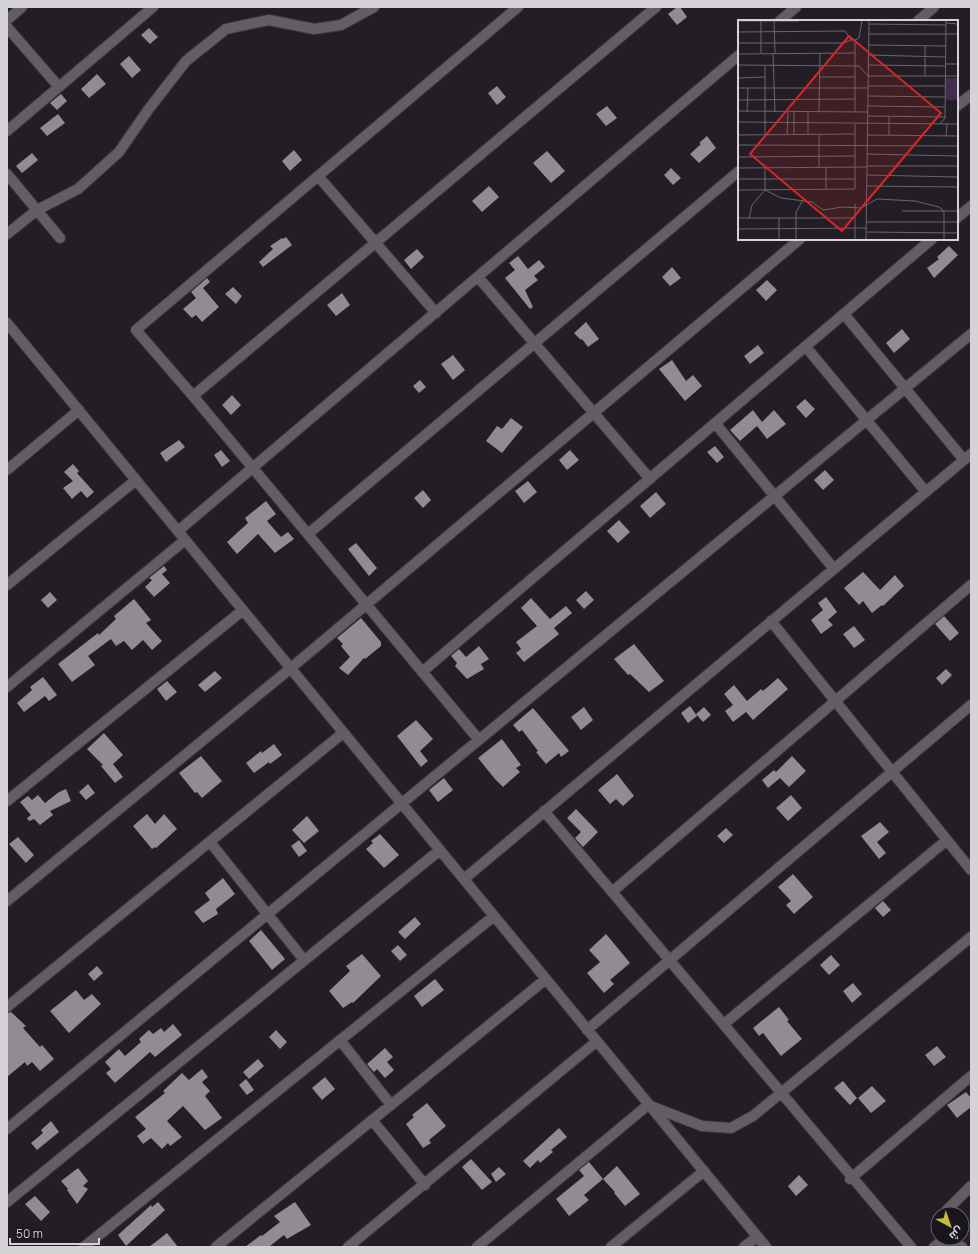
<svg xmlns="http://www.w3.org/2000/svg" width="978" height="1254" font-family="Manrope,Cairo,sans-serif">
  <rect width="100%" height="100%" fill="#231e25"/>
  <path fill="#918b94" d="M677,7H680L687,17L677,25L668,14Z
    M149,28L158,37L150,44L141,35Z
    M129,56L141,70L132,78L120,64Z
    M97,74L106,84L89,98L81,89Z
    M497,86L506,97L497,105L488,93Z
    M61,94L67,101L57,110L50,103Z
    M607,106L617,118L606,126L596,114Z
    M58,114L65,123L47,136L40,128Z
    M707,136L716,148L699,163L690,154L701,144L699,143Z
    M294,150L302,160L290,171L282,161Z
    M547,151L565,171L551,183L533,163Z
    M32,153L38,160L22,173L16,166Z
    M671,168L681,178L673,185L664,175Z
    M489,186L499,197L482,212L472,201Z
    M286,237L292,245L263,267L259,262L273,249L270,246L282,238L283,239Z
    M949,246L958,255L934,278L927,268L939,259L937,257Z
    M417,249L424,257L411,269L404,260Z
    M518,256L528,269L539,260L545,267L534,276L538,280L525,290L533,307L530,309L505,278L515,270L509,263Z
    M672,267L681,278L670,286L662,277Z
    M207,278L210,282L203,288L219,307L202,322L196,315L192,318L183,309L196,298L191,292Z
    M767,280L777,290L766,301L756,290Z
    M233,287L242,296L236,304L225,294Z
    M342,293L350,305L336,316L327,305Z
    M586,322L599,339L588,347L582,339L581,340L574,333Z
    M902,329L910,339L894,353L886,343Z
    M758,345L764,353L750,364L744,356Z
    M453,355L465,370L453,380L441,364Z
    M672,360L686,381L693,375L702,386L685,401L659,369Z
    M420,380L426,387L419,393L413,386Z
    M232,395L241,405L231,415L222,405Z
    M805,399L815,409L806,418L796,407Z
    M753,410L762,422L774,410L786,424L767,439L757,426L740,441L730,430Z
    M511,418L523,427L502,453L486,441L497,426L502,429Z
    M179,440L185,447L166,462L160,453Z
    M715,446L724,457L717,463L707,452Z
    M221,450L230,461L222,467L214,455Z
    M570,450L579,460L567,470L559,460Z
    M73,464L79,471L77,473L94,492L87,498L81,491L72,499L63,488L73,481L64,472Z
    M825,470L834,480L823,490L814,480Z
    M528,481L537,492L524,503L515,491Z
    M423,490L431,500L423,508L414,498Z
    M656,492L666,504L650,518L640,506Z
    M266,501L276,514L267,521L281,537L288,532L294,539L275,553L258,534L237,554L227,542L248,523L245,518Z
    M619,520L630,532L618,543L607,531Z
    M356,543L377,568L369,576L348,549Z
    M164,566L167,570L162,574L170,583L154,597L145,587L152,580L149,578Z
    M863,572L880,590L895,575L904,586L883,606L882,605L872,613L863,601L859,605L844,588Z
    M586,591L594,600L584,609L576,600Z
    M50,592L57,600L48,608L41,600Z
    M826,597L837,612L828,620L833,625L821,634L811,620L823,610L818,603Z
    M531,598L550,619L566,606L572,613L554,628L559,634L524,662L516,653L521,649L516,642L537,626L521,608Z
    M134,599L151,620L146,623L162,641L152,650L143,640L132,650L124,641L116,646L111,639L88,656L95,665L72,682L58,664L98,633L99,635L116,619L114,616Z
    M944,616L959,633L950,641L935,624Z
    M361,618L381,642V646L365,659L364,658L348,675L339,668L350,657L341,646L343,644L337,638Z
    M854,626L865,640L854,648L843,634Z
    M634,644L664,681L649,692L630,674L628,675L614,659Z
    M479,646L489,659L481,664L484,669L467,679L455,666L457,663L451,656L459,649L466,657Z
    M946,669L952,675L942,685L936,678Z
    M215,671L222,678L205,692L198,685Z
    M43,677L57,695L49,701L45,696L24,712L17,703L32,690L30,687Z
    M778,678L788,689L753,720L746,712L733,722L725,711L733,705L724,694L734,685L747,701L761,689L763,691Z
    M167,681L177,692L166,701L157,689Z
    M690,706L697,716L688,723L681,713Z
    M584,707L593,720L581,730L571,717Z
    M704,707L711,715L703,722L696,714Z
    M533,708L569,751L561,757L559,753L546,764L536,752L538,751L522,730L519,732L513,725Z
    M416,720L433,739L420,751L428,761L421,767L397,736Z
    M104,733L123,755L113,764L123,777L115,783L101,766L103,765L87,749Z
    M502,739L521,765L516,768L520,772L503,787L495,779L478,758Z
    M274,744L282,755L270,764L269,762L254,773L246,763L261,751L262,753Z
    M201,756L222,781L202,798L197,792L195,793L179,773Z
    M792,756L806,771L789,787L780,778L768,788L762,780L774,770L776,772Z
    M617,774L634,796L623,806L616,799L610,804L598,790Z
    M444,778L453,790L438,802L429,790Z
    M88,784L95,793L86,800L79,792Z
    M66,789L71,801L50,811L53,815L40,825L34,819L29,821L27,818L31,815L20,802L28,796L32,800L38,795L45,803L59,792Z
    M791,795L802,808L788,821L776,808Z
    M576,809L598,832L583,847L575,838L581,832L567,818Z
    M147,814L155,824L164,814L177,829L156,848L155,847L152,849L133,826Z
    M307,816L319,831L304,843L292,830Z
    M880,822L889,832L877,842L886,853L879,859L861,836Z
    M726,828L733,835L724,843L717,836Z
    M380,834L399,855L384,868L366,849L373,843L371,841Z
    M18,837L34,855L26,863L9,844Z
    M299,840L307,851L299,857L291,846Z
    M793,874L813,897L794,914L786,905L791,901L778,887Z
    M223,878L235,894L216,909L218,914L203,923L194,912L210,900L205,893Z
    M883,901L891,910L883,917L875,908Z
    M415,917L421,924L405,939L398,932Z
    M261,930L285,959L272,970L249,941Z
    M606,934L630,963L610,980L614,984L604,993L587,973L600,962L589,950Z
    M398,945L407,955L400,961L391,951Z
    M362,954L381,976L353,1003L352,1002L343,1008L329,991L350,971L346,966Z
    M831,955L840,965L829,975L820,965Z
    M97,966L103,973L94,981L88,974Z
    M435,979L444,990L422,1007L414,996Z
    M853,983L862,994L852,1003L843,991Z
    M76,990L84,1000L92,994L101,1004L69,1033L50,1011Z
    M779,1007L789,1020L787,1021L802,1039L781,1056L763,1033L759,1036L753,1028Z
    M11,1012L26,1026L23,1028L40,1047L42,1045L54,1059L40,1071L32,1062L27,1066L25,1062L7,1077V1013Z
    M173,1024L182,1035L155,1057L150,1052L115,1083L106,1073L111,1069L105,1062L119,1049L125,1056L141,1042L139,1039L149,1030L153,1034L161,1028L164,1032Z
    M276,1030L287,1042L280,1049L269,1037Z
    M937,1046L946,1057L934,1066L925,1055Z
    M385,1048L393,1057L387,1062L394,1070L385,1078L377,1069L374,1072L367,1064Z
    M258,1059L264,1066L249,1079L243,1072Z
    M202,1069L208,1077L202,1082L210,1091L205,1096L222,1118L205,1130L183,1106L167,1121L182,1137L170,1146L168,1143L162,1149L151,1138L143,1144L137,1136L146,1129L135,1117L165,1093L163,1091L182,1073L189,1080Z
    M325,1077L335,1089L322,1100L312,1088Z
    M246,1079L254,1090L247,1095L239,1085Z
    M843,1081L857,1098L850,1105L834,1088Z
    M872,1086L886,1101L871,1113L858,1098Z
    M966,1092L971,1098V1107L957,1118L947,1105Z
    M427,1103L446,1126L429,1140L431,1143L423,1148L406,1124L414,1117L412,1115Z
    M51,1121L59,1132L37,1150L31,1143L43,1133L41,1130Z
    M559,1128L567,1137L551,1150L553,1152L540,1163L538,1160L530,1168L523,1161Z
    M471,1159L492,1182L482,1190L462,1167Z
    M589,1162L603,1179L584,1195L589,1200L569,1216L556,1199L584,1176L579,1170Z
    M617,1166L640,1194L625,1206L614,1193L615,1192L603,1179Z
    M499,1167L506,1174L496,1182L491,1174Z
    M78,1168L88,1181L83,1186L88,1189L77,1204L67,1190L68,1189L61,1181Z
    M799,1175L808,1185L796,1196L788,1186Z
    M35,1196L50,1212L41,1221L25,1204Z
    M158,1202L165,1210L126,1246L118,1235L151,1205L152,1207Z
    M295,1202L311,1225L287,1239L284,1235L270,1246V1247H245L261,1235L262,1236L280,1222L274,1216Z
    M167,1233L178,1247H149Z"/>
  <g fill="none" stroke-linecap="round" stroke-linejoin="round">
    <defs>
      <path id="minor" d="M7,20L22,7
        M780,21L796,7
        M918,21L934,7
        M7,27L59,87
        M957,106L971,95
        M7,131L153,7
        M7,174L60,238
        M318,176L436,313
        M957,218L971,206
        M7,234L37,210L78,189L119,152L148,110L186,61L226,29L269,20L314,29L341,25L374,7
        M478,277L650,479
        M844,314L964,460
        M7,323L766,1247
        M806,347L926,492
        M193,396L656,7
        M715,423L834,569
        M7,470L79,410
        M178,531L739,55
        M308,534L739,171
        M7,585L136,480
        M771,621L971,870
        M422,672L932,239
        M7,687L185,540
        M479,740L193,396L136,330L518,7
        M7,801L243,610
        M544,811L911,1247
        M210,842L304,960
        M464,879L971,454
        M612,892L971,585
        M7,901L291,668L800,239
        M7,1007L343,733
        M724,1024L947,840
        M587,1030L971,705
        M340,1040L391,1105
        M372,1120L425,1185
        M7,1129L971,334
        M850,1179L971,1076
        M7,1202L440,850
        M947,1214V1210L971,1186
        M84,1247L494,916
        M216,1247L546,979
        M348,1247L597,1041
        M477,1247L648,1105L702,1126L731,1128L753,1116L971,937
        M611,1247L704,1171
        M744,1247L757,1237
        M934,1247L943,1241L962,1247"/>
    </defs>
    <use href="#minor" stroke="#3c393e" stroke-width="12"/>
    <use href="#minor" stroke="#635e66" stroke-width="10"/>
  </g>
  <g transform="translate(738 20)">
    <rect width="220" height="220" fill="#231e25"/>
    <path d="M208,58H220V80H208Z" fill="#422d4c"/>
    <path fill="none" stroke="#6b666c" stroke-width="1" d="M0,1H60M23,1V33M36,1L37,33M208,3L220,4M131,4L208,5M0,12L107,11L113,20H117L121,18L124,1M131,14H220M117,20V92M0,23H106L113,20M131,25L208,26M35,33L37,92M0,34L117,33M130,35L208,37M207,44H220M0,45L121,46L130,56H220M130,45L207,46M187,56V25M81,57H117M0,58L27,57M0,65V80M130,66H207M0,68H130M130,76L207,77M0,80L117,79M130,86L207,87M0,91L130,92M9,92L10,68M81,92L82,33M130,96L207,97M0,102L220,104M202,104L207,98L208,1M0,115L117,114M0,115V91M27,115V45M49,115L50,92M56,115V92M70,115V92M81,115V147M130,115L220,116M151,115V97M208,116L209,104M0,125L220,126M129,134L220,136M0,137L117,136M129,146H220M27,147V170M88,147V169M0,148L129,147M129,155L220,157M0,159H117M129,166L220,167M0,170L117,169V104M164,191H220M0,198H117M41,198V219M11,199L14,185L27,170L43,178L74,182L85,190L105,187L123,188L139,179L177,181L201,187L206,191V219M129,202H220M0,209L129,208M129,212L220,213M58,219V192L65,180M117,219V184M128,219L131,1"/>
    <path fill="#d62828" fill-opacity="0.15" stroke="#d62828" stroke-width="2" d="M111,16L203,93L104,211L12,134Z"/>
    <rect width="220" height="220" fill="none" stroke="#d6d3d7" stroke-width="2"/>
  </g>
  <rect width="978" height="1254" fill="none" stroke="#d6d3d7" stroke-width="16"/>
  <g transform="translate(950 1226) rotate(140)"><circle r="19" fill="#19151c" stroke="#656167"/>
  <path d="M0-3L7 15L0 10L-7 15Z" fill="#c7bb3b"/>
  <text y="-6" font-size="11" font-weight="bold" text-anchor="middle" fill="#d6d3d7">ش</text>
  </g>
  <path d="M10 1238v6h89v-6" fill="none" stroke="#d6d3d7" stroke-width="2"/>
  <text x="16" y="1238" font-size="12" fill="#d6d3d7" stroke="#19151c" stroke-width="3" paint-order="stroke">50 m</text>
</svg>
